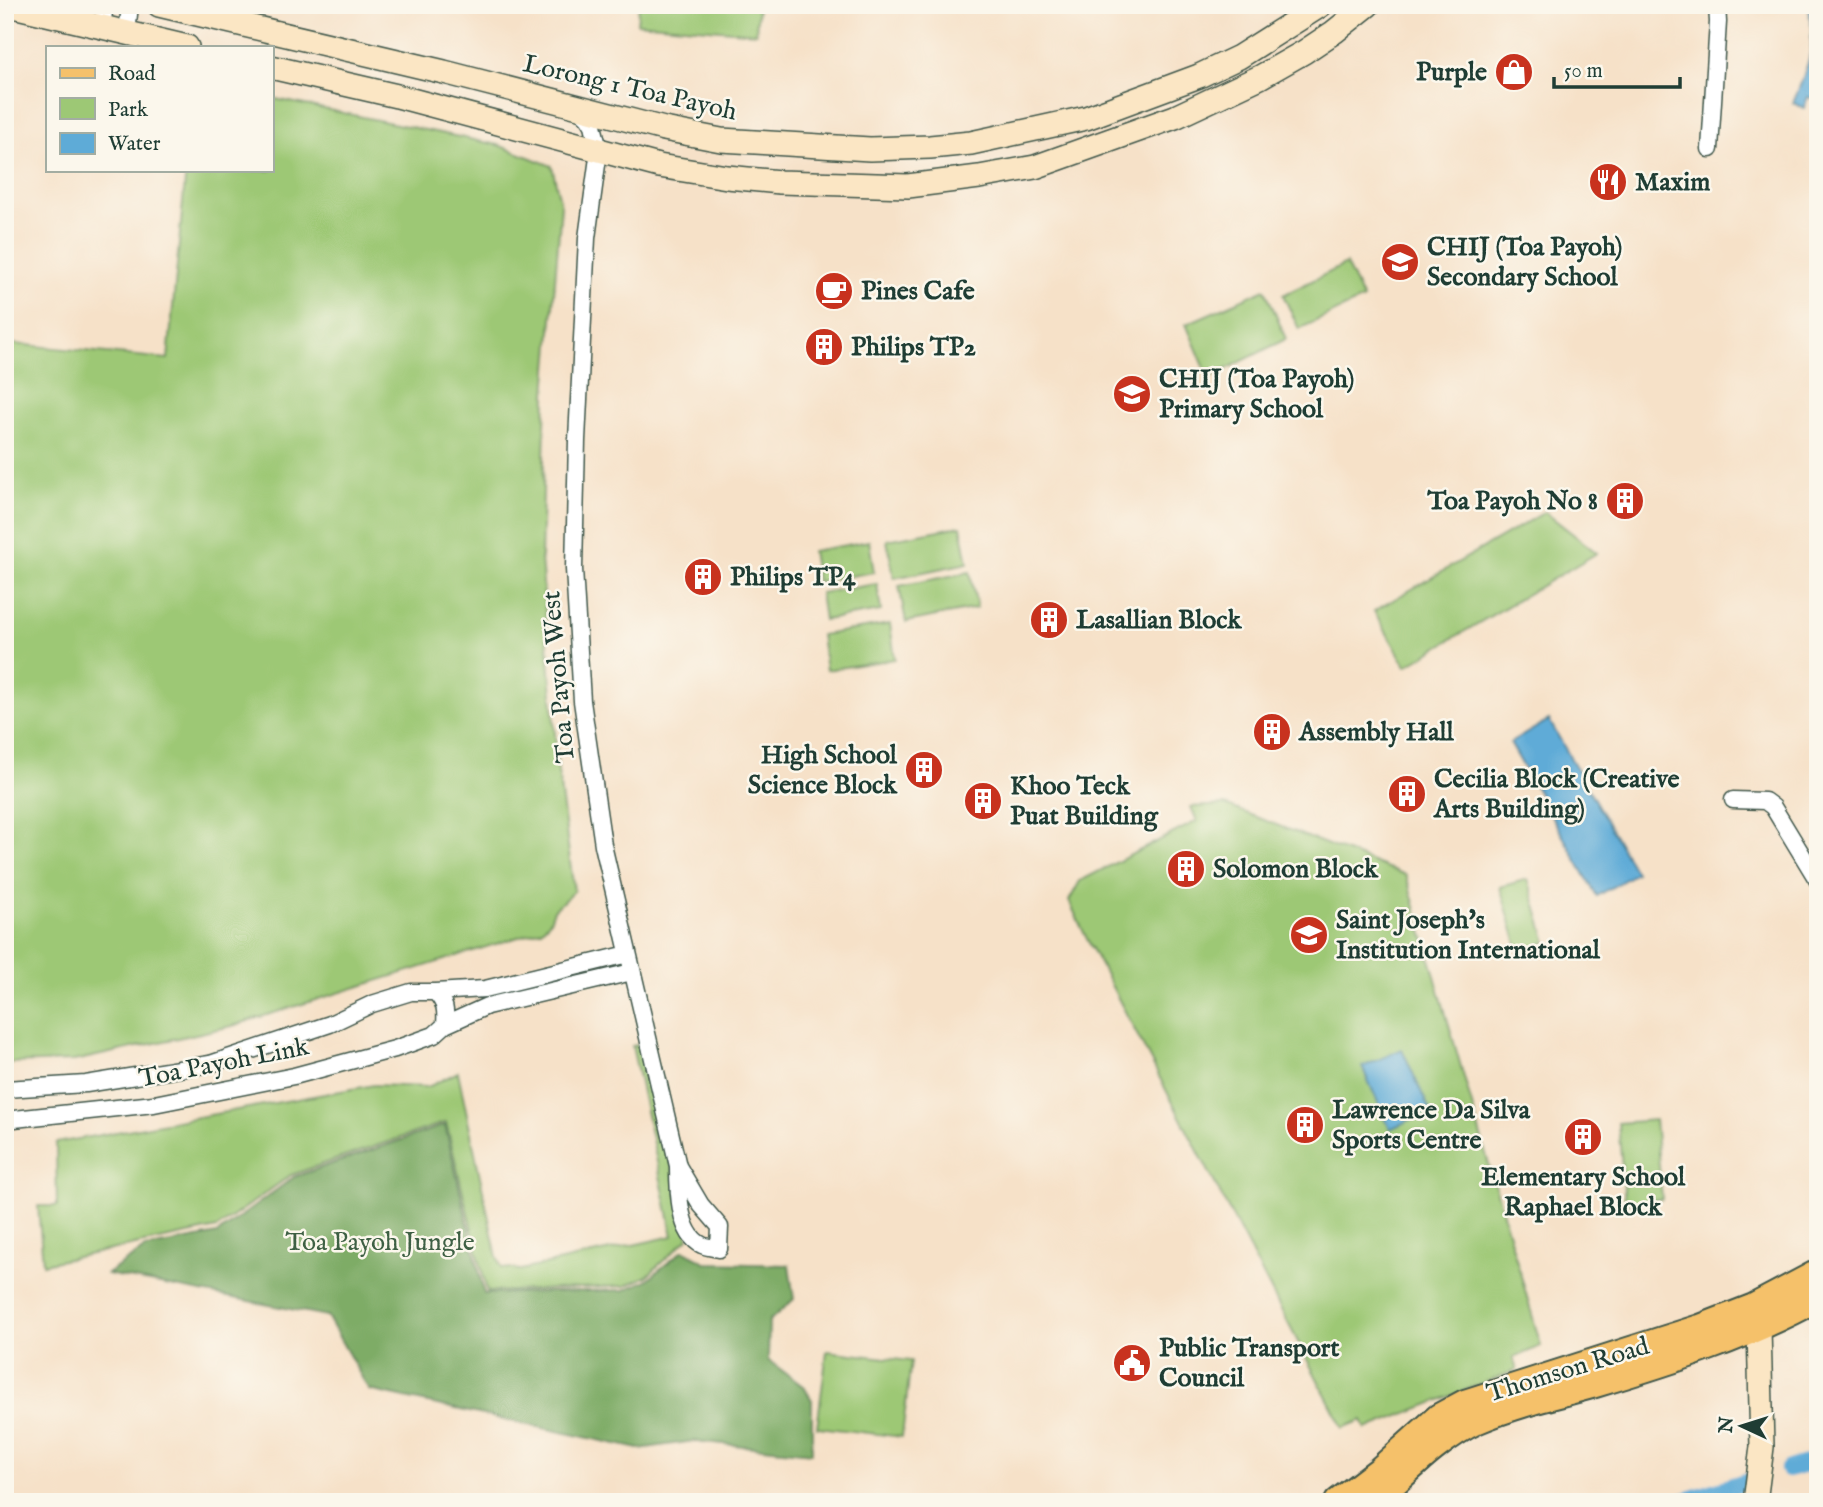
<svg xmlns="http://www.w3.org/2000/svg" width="1823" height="1507" font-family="'IM FELL English',serif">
  <rect width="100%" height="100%" fill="#fbf7ec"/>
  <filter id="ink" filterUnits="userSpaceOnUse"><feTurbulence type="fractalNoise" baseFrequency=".0143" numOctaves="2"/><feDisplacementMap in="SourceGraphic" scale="14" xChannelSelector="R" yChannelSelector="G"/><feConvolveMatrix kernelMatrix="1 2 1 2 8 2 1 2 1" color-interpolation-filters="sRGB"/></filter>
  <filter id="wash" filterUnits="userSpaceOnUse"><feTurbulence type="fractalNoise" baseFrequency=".00686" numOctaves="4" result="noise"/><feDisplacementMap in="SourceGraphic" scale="28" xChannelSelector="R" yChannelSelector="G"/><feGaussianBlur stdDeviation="1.57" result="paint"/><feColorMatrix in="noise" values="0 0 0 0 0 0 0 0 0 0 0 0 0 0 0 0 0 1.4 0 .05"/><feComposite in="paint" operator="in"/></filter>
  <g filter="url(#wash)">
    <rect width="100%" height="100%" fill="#f6e1c8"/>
    <path fill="#9dc875" stroke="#5e8254" stroke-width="2" d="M639,5H758L756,33L637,23Z
      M271,98L498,145L552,166L561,206L546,394L541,558L558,771L574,891L554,910L550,921L541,930L232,1026L74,1061L5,1063V343L168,359L186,170H271Z
      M1346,264L1363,299L1299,329L1283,295Z
      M1265,289L1286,339L1209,378L1186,324Z
      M1545,512L1597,553L1406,666L1374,611Z
      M961,526L968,563L894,578L887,540Z
      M869,541L874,572L817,582L812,551Z
      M970,572L977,608L906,622L899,586Z
      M877,584L881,611L824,620L820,593Z
      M890,624L895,659L826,670L821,635Z
      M1225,805L1406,875L1541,1346L1513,1358L1517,1370L1366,1429L1362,1420L1343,1428L1086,937L1069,901L1080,881L1197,821L1191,807Z
      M1528,879L1547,942L1519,951L1500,887Z
      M645,1043L688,1238L647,1276L625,1286L487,1292L446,1122L291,1175L217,1228L43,1264L38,1206H57L56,1143L374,1085L428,1087L458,1072L497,1257L502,1268L521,1270L673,1236L632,1046Z
      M1655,1120L1662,1199L1625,1203L1618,1123Z
      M827,1351L911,1361L902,1437L817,1427Z"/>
    <path fill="#7eac66" stroke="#4e744d" stroke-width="2" d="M445,1125L484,1294L624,1290L647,1280L683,1250L707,1263L789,1265L794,1299L769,1321L768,1360L804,1387L812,1400V1453L694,1441L639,1449L369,1390L327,1316L107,1274L146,1248L217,1234L294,1177Z"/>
    <path fill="#5eabd7" stroke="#3e7486" stroke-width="2" d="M1807,5H1818V100L1808,97L1804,108L1793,103C1808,67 1818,44 1807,5Z
      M1549,720L1636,873L1597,896L1510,743Z
      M1402,1049L1430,1111L1390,1129L1362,1067Z"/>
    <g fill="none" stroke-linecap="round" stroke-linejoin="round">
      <path stroke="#5eabd7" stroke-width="18" d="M1789,1469L1818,1460
        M1683,1502L1748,1481"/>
    </g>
  </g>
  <g filter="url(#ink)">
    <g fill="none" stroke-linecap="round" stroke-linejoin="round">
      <defs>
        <path id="street" d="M102,27L105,5
          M127,33L130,5
          M577,107L588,117L593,125L599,150L587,238L577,440L574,569L582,701L603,845L678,1166C678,1188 678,1234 702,1245C707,1247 714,1248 719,1249L720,1227L701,1205L678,1166
          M1710,149L1718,22L1717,5
          M1733,800L1765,801L1773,807L1818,881
          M435,992L485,989L628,954
          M5,1089L86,1084L210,1064L330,1024L372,1004L411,992H435C446,1003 446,1011 445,1025
          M5,1120L154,1104L294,1076L395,1049L434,1035L445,1025L487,1006L632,972"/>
        <path id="secondary" d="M9,5L187,47
          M159,5L444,72L664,129L721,140L870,149L930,147L971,143L1086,118L1199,76L1239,57L1321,5
          M271,67L397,96L659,166L727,177L780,182L908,186L979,177L1035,167L1175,117L1260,77L1304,52L1334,32L1368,5
          M1755,1502L1762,1447L1759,1328"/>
        <path id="primary" d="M1338,1502L1380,1470L1439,1417L1465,1403L1700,1328L1754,1307L1818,1273
          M1373,1502C1406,1473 1437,1439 1478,1420C1515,1404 1556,1395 1595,1384C1672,1361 1747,1337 1818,1298"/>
      </defs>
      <use href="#street" stroke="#3f564a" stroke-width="19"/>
      <use href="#secondary" stroke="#3f564a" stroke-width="26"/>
      <use href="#primary" stroke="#3f564a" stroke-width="30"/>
      <use href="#street" stroke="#fff" stroke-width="16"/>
      <use href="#secondary" stroke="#fbe6c4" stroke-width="23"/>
      <use href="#primary" stroke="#f5c16b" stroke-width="26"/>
    </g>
  </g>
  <defs>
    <symbol id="shop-disc" viewBox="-11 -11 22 22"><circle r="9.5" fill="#c8321e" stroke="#fbf7ec"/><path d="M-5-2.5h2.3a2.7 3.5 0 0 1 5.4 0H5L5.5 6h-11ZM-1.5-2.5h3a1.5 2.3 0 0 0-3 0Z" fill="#fff"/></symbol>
    <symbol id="restaurant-disc" viewBox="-11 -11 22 22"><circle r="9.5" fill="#c8321e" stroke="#fbf7ec"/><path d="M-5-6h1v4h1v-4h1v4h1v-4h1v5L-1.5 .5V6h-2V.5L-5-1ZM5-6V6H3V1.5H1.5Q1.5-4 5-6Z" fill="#fff"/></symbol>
    <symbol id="school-disc" viewBox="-11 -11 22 22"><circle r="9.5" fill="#c8321e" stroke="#fbf7ec"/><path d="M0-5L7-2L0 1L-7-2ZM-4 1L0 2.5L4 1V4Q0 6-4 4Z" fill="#fff"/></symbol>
    <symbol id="cafe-disc" viewBox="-11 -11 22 22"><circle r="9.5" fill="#c8321e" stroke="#fbf7ec"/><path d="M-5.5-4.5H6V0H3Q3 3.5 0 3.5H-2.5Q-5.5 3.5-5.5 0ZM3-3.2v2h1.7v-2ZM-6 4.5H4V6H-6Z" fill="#fff"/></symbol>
    <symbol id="building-disc" viewBox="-11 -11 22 22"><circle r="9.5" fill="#c8321e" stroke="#fbf7ec"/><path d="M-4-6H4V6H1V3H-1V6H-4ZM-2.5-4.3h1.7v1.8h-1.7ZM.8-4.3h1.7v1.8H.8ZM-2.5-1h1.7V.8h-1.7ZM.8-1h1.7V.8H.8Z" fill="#fff"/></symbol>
    <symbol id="civic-disc" viewBox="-11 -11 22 22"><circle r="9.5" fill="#c8321e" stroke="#fbf7ec"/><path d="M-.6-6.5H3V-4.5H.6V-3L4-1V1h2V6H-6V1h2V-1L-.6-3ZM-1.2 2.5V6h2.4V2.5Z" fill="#fff"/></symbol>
  </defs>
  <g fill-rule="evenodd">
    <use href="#shop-disc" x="1492" y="50" width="44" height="44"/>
    <use href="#restaurant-disc" x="1586" y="160" width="44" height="44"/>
    <use href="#school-disc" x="1378" y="240" width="44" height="44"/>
    <use href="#cafe-disc" x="812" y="269" width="44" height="44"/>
    <use href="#building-disc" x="802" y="325" width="44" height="44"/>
    <use href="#school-disc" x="1110" y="372" width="44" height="44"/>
    <use href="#building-disc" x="1603" y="479" width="44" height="44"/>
    <use href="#building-disc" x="681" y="555" width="44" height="44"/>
    <use href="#building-disc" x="1027" y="598" width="44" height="44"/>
    <use href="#building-disc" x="1250" y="710" width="44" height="44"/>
    <use href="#building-disc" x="902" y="748" width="44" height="44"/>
    <use href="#building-disc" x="1385" y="772" width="44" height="44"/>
    <use href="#building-disc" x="961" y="779" width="44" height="44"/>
    <use href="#building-disc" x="1164" y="847" width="44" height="44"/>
    <use href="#school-disc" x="1287" y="913" width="44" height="44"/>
    <use href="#building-disc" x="1283" y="1103" width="44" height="44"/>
    <use href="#building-disc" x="1561" y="1115" width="44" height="44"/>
    <use href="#civic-disc" x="1110" y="1341" width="44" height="44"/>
  </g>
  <g text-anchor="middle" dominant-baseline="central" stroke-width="5" stroke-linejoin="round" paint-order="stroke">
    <g font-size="26" font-weight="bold" fill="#1f3d34" stroke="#fbf7ec" text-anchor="start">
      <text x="1487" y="72" text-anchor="end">Purple</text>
      <text x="1635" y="182">Maxim</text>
      <text x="1427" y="247">CHIJ (Toa Payoh)<tspan x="1427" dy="30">Secondary School</tspan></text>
      <text x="861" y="291">Pines Cafe</text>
      <text x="851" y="347">Philips TP2</text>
      <text x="1159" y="379">CHIJ (Toa Payoh)<tspan x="1159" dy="30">Primary School</tspan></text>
      <text x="1598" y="501" text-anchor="end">Toa Payoh No 8</text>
      <text x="730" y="577">Philips TP4</text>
      <text x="1076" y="620">Lasallian Block</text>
      <text x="1299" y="732">Assembly Hall</text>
      <text x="897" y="755" text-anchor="end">High School<tspan x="897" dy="30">Science Block</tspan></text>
      <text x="1434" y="779">Cecilia Block (Creative<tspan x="1434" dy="30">Arts Building)</tspan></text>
      <text x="1010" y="786">Khoo Teck<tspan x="1010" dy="30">Puat Building</tspan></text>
      <text x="1213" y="869">Solomon Block</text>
      <text x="1336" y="920">Saint Joseph's<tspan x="1336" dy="30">Institution International</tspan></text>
      <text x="1332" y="1110">Lawrence Da Silva<tspan x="1332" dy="30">Sports Centre</tspan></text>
      <text x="1583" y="1177" text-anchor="middle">Elementary School<tspan x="1583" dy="30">Raphael Block</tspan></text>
      <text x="1159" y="1348">Public Transport<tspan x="1159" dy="30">Council</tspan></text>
    </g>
    <g font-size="26" fill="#1f3d34" stroke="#fbf7ec">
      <text transform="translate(630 88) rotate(13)">Lorong 1 Toa Payoh</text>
      <text transform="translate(559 677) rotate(-95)">Toa Payoh West</text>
      <text transform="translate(224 1063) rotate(-11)">Toa Payoh Link</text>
      <text transform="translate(1568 1370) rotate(-17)">Thomson Road</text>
    </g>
    <g font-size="26" fill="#3e6044" stroke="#fbf7ec">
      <text x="380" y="1242">Toa Payoh Jungle</text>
    </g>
  </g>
  <rect width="1823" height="1507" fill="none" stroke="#fbf7ec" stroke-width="28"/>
  <rect x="46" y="46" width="228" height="126" fill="#fbf7ec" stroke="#a3ada2" stroke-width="2"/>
  <rect x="60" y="68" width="35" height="10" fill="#f5c16b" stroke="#a3ada2" stroke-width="2"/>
  <text x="108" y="80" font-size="21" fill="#1f3d34">Road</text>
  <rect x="60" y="98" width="35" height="21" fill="#9dc875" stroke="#a3ada2" stroke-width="2"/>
  <text x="108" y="116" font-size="21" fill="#1f3d34">Park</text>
  <rect x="60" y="133" width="35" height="21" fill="#5eabd7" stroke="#a3ada2" stroke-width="2"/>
  <text x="108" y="150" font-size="21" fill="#1f3d34">Water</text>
  <g transform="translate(1742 1426) rotate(274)" stroke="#fbf7ec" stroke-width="5" paint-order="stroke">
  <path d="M0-5L12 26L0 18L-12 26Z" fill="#1f3d34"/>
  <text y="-10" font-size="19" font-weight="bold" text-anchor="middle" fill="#1f3d34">N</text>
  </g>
  <path d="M1554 77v10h126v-10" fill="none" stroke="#1f3d34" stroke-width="3.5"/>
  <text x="1564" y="77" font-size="21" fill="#1f3d34" stroke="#fbf7ec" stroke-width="5" paint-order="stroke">50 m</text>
</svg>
